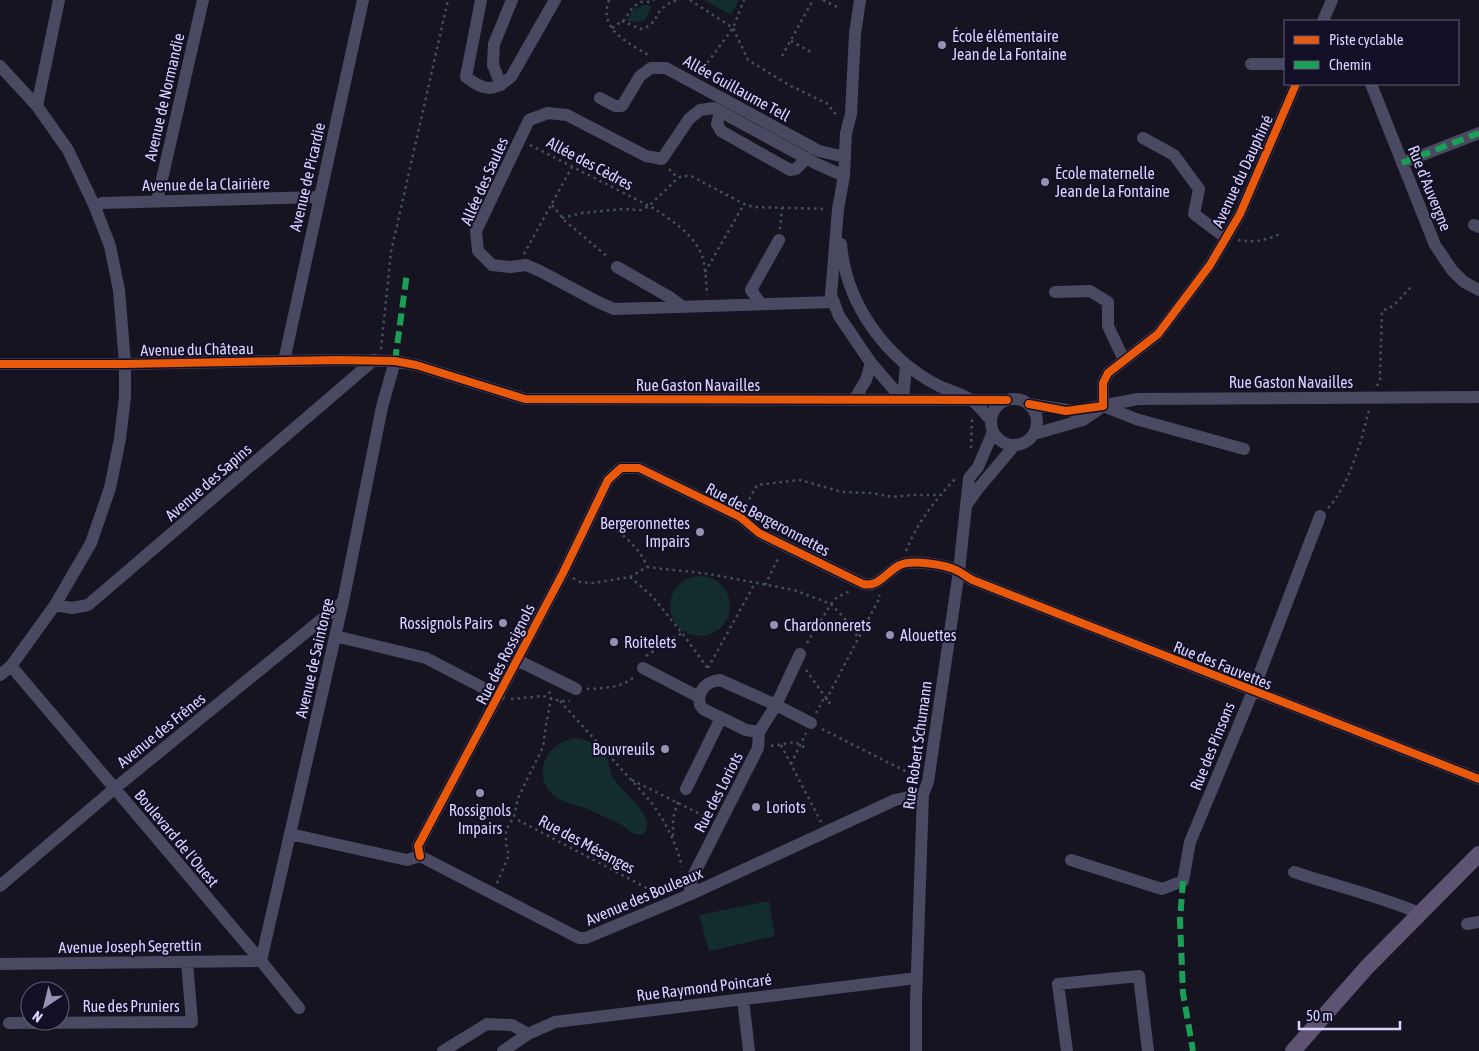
<svg xmlns="http://www.w3.org/2000/svg" width="1479" height="1051" font-family="'Asap Condensed',sans-serif">
  <rect width="100%" height="100%" fill="#161421"/>
  <path fill="#132c2d" d="M704,0H739L731,15Z
    M642,5H648L651,7L646,19L640,22L627,21L632,11Z
    M670 606a30 30 0 1 1 60 0a30 30 0 1 1-60 0Z
    M575,738C586,739 595,744 603,752C610,759 608,769 613,777C621,792 658,816 644,834C633,837 629,829 620,824C609,819 597,813 585,808C574,804 562,803 553,795C543,786 540,772 545,760C551,747 562,741 575,738Z
    M769,901L775,936L709,951L699,915Z"/>
  <g fill="none" stroke-linecap="round" stroke-linejoin="round">
    <path stroke="#44505f" stroke-width="2.5" stroke-dasharray="2.5 4" stroke-linecap="butt" d="M609,0C598,30 628,42 648,55
      M690,0L733,28L748,60L789,85L828,104L834,113H839
      M823,0L837,7
      M622,21L641,29L649,26L655,20L658,13L666,5L677,0
      M612,28L624,20L633,7L641,2H650L654,0
      M791,41L811,52
      M782,56L813,0
      M701,74L708,62L733,28L744,0
      M530,145L655,209C672,221 695,235 702,256C706,268 706,282 707,295
      M669,169L678,178
      M552,205L564,220L609,258
      M562,218L582,213L623,209L641,210L649,206L678,178L682,176H691L744,204L753,207L827,209
      M780,229L782,208
      M1238,240C1254,243 1268,240 1282,233
      M524,254L572,167
      M705,272L744,204
      M381,349L391,252L448,0
      M1377,386L1380,379L1382,311L1393,306L1413,285
      M971,448L972,419
      M746,505L757,485L800,480L842,492L871,493L893,497L911,495H940
      M1328,508C1349,486 1362,439 1369,410
      M602,520C619,531 641,548 647,567
      M906,551C917,523 935,500 956,478
      M630,577L653,597L685,637L709,670
      M573,578L580,582L593,583L630,577L647,567L709,574L794,590L831,604L845,619L859,639
      M765,585L779,557
      M807,643L831,604L836,598L850,591
      M646,656L682,633
      M708,668L755,583
      M806,670L831,705
      M587,689C604,688 623,688 635,676
      M511,699L543,696L560,701H570
      M826,700L880,597L879,595
      M560,701L651,802C666,823 676,842 682,867
      M816,713L824,698
      M822,729L917,777
      M781,745L821,822
      M771,746L795,742L807,749
      M791,764L806,733
      M632,780L710,819
      M518,820L658,894
      M673,836V818L678,802
      M497,883L509,855L506,844V830L514,817L518,798L543,747L546,725L551,699L549,690"/>
    <path stroke="#4a4962" stroke-width="12" d="M481,0L466,77C484,91 493,92 511,77L555,0
      M860,0L855,34L851,114L846,133L844,176L838,209L831,295L839,316L871,363L903,400
      M1323,21L1332,0
      M1251,64H1285
      M0,66L37,106L68,150L95,207L110,246L119,290L125,364V397L120,439L110,488L91,543L55,605L11,666L0,675
      M1371,84L1435,245L1452,270L1464,282L1479,290
      M501,85L493,65L494,44L512,0
      M600,98L615,106H622L640,76L651,68H666L819,151L845,157
      M37,106L59,0
      M720,112L717,124L721,131L790,170L796,169L807,158
      M1143,138L1174,155L1199,189L1194,214L1226,238
      M1402,163L1479,133
      M157,201L203,0
      M95,207L102,203L319,197
      M1474,225L1479,227
      M841,244C846,304 886,359 939,386C950,391 962,394 971,400C978,404 984,413 990,419
      M617,267L671,298L683,307
      M1055,292L1090,291L1108,302V326L1124,360
      M834,302L614,309L598,302L540,271L526,265L510,267L492,265L478,251L476,231L529,120L548,113L567,115L646,156L662,159L689,119L700,110L714,108L815,163L844,176
      M761,304L751,290L779,240
      M284,361L363,0
      M0,364H125L339,360L395,361L416,365L525,399L1007,400
      M991 422a23 23 0 1 1 46 0a23 23 0 1 1-46 0Z
      M854,400L866,380L871,363
      M903,400L906,365
      M1029,404L1074,411L1138,399L1479,397
      M1103,406V383L1108,373L1158,334L1210,265L1240,214L1296,84
      M1103,406L1136,419L1244,449
      M1034,434L1083,420L1099,409
      M967,504L977,490L1014,446
      M55,605L72,608L88,605L374,360
      M335,636L426,658L499,696
      M517,660L576,689
      M11,666L261,961L299,1008
      M643,668L699,697L700,705L703,709L746,730L759,732
      M699,697C703,685 708,682 720,680L776,705L811,723
      M686,789L721,718
      M290,834L407,860L420,856L579,938H586L689,895L895,800L923,794
      M420,856L418,846L517,660L563,573L608,480L621,468H639L740,517L759,533L863,584C879,588 887,571 900,565C912,559 947,565 958,571C964,574 969,579 975,581L1479,779
      M1071,860L1162,889L1183,881L1190,842L1253,691L1320,516
      M1294,872C1336,886 1379,896 1419,913
      M0,886L114,789L343,602
      M689,895L693,876L758,748L759,732L776,705L800,654
      M1467,924L1479,922
      M261,961L343,602L382,407L395,361
      M0,964L261,961
      M743,999L749,1051
      M9,1023L192,1022L187,962
      M443,1051L487,1024L512,1025L528,1034
      M503,1051L528,1034L555,1022L917,978
      M916,1051V1000L923,794L928,782L959,571L969,478L978,467L993,432
      M1067,1051L1058,984L1139,976L1148,1051"/>
    <path stroke="#5e5373" stroke-width="16" d="M1293,1051L1367,967L1479,854"/>
    <path stroke="#1a9f57" stroke-width="6" stroke-dasharray="12 6" stroke-linecap="butt" d="M1402,163L1479,133
      M395,361L407,273
      M1183,881L1180,920L1183,993L1193,1051"/>
    <defs>
      <path id="cycleway" d="M0,364H125L339,360L395,361L416,365L525,399L1007,400
        M1029,404L1066,411L1103,406V383L1108,373L1158,334L1210,265L1240,214L1296,84
        M420,856L418,846L517,660L563,573L608,480L621,468H639L740,517L759,533L863,584C879,588 887,571 900,565C912,559 947,565 958,571C964,574 969,579 975,581L1479,779"/>
    </defs>
    <use href="#cycleway" stroke="#130f26" stroke-width="11"/>
    <use href="#cycleway" stroke="#e8590c" stroke-width="8"/>
  </g>
  <g fill="#9591b1" stroke="#130f26" stroke-width="2">
    <circle cx="942" cy="45" r="5"/>
    <circle cx="1045" cy="182" r="5"/>
    <circle cx="700" cy="532" r="5"/>
    <circle cx="503" cy="623" r="5"/>
    <circle cx="774" cy="625" r="5"/>
    <circle cx="890" cy="635" r="5"/>
    <circle cx="614" cy="642" r="5"/>
    <circle cx="665" cy="749" r="5"/>
    <circle cx="480" cy="793" r="5"/>
    <circle cx="756" cy="807" r="5"/>
  </g>
  <g text-anchor="middle" dominant-baseline="central" stroke-width="4" stroke-linejoin="round" paint-order="stroke">
    <g font-size="16" fill="#d9d4ff" stroke="#130f26" text-anchor="start">
      <text x="952" y="36">École élémentaire<tspan x="952" dy="18">Jean de La Fontaine</tspan></text>
      <text x="1055" y="173">École maternelle<tspan x="1055" dy="18">Jean de La Fontaine</tspan></text>
      <text x="690" y="523" text-anchor="end">Bergeronnettes<tspan x="690" dy="18">Impairs</tspan></text>
      <text x="493" y="623" text-anchor="end">Rossignols Pairs</text>
      <text x="784" y="625">Chardonnerets</text>
      <text x="900" y="635">Alouettes</text>
      <text x="624" y="642">Roitelets</text>
      <text x="655" y="749" text-anchor="end">Bouvreuils</text>
      <text x="766" y="807">Loriots</text>
      <text x="480" y="810" text-anchor="middle">Rossignols<tspan x="480" dy="18">Impairs</tspan></text>
    </g>
    <g font-size="16" fill="#d9d4ff" stroke="#130f26">
      <text transform="translate(737 88) rotate(29)">Allée Guillaume Tell</text>
      <text transform="translate(164 97) rotate(-77)">Avenue de Normandie</text>
      <text transform="translate(590 163) rotate(28)">Allée des Cèdres</text>
      <text transform="translate(1242 171) rotate(-65)">Avenue du Dauphiné</text>
      <text transform="translate(307 177) rotate(-77)">Avenue de Picardie</text>
      <text transform="translate(484 181) rotate(-66)">Allée des Saules</text>
      <text transform="translate(206 184) rotate(-1)">Avenue de la Clairière</text>
      <text transform="translate(1430 188) rotate(68)">Rue d'Auvergne</text>
      <text transform="translate(197 349) rotate(-1)">Avenue du Château</text>
      <text x="1291" y="382">Rue Gaston Navailles</text>
      <text x="698" y="385">Rue Gaston Navailles</text>
      <text transform="translate(208 482) rotate(-41)">Avenue des Sapins</text>
      <text transform="translate(768 519) rotate(28)">Rue des Bergeronnettes</text>
      <text transform="translate(505 654) rotate(-63)">Rue des Rossignols</text>
      <text transform="translate(314 658) rotate(-77)">Avenue de Saintonge</text>
      <text transform="translate(1223 665) rotate(22)">Rue des Fauvettes</text>
      <text transform="translate(161 730) rotate(-39)">Avenue des Frênes</text>
      <text transform="translate(917 745) rotate(-82)">Rue Robert Schumann</text>
      <text transform="translate(1212 746) rotate(-68)">Rue des Pinsons</text>
      <text transform="translate(718 792) rotate(-63)">Rue des Loriots</text>
      <text transform="translate(177 838) rotate(50)">Boulevard de l'Ouest</text>
      <text transform="translate(587 844) rotate(28)">Rue des Mésanges</text>
      <text transform="translate(644 896) rotate(-23)">Avenue des Bouleaux</text>
      <text transform="translate(130 946) rotate(-1)">Avenue Joseph Segrettin</text>
      <text transform="translate(704 987) rotate(-7)">Rue Raymond Poincaré</text>
      <text x="131" y="1006">Rue des Pruniers</text>
    </g>
  </g>
  <rect x="1284" y="20" width="175" height="65" fill="#130f26" stroke="#625e7d"/>
  <rect x="1294" y="36" width="25" height="8" fill="#e8590c" stroke="#625e7d"/>
  <text x="1329" y="45" font-size="15" fill="#d9d4ff">Piste cyclable</text>
  <rect x="1294" y="61" width="25" height="8" fill="#1a9f57" stroke="#625e7d"/>
  <text x="1329" y="70" font-size="15" fill="#d9d4ff">Chemin</text>
  <g transform="translate(45 1006) rotate(215)"><circle r="24" fill="#130f26" stroke="#625e7d"/>
  <path d="M0-4L9 19L0 12L-9 19Z" fill="#9591b1"/>
  <text y="-8" font-size="14" font-weight="bold" text-anchor="middle" fill="#d9d4ff">N</text>
  </g>
  <path d="M1299 1021v8h101v-8" fill="none" stroke="#d9d4ff" stroke-width="2.5"/>
  <text x="1306" y="1021" font-size="15" fill="#d9d4ff" stroke="#130f26" stroke-width="4" paint-order="stroke">50 m</text>
</svg>
